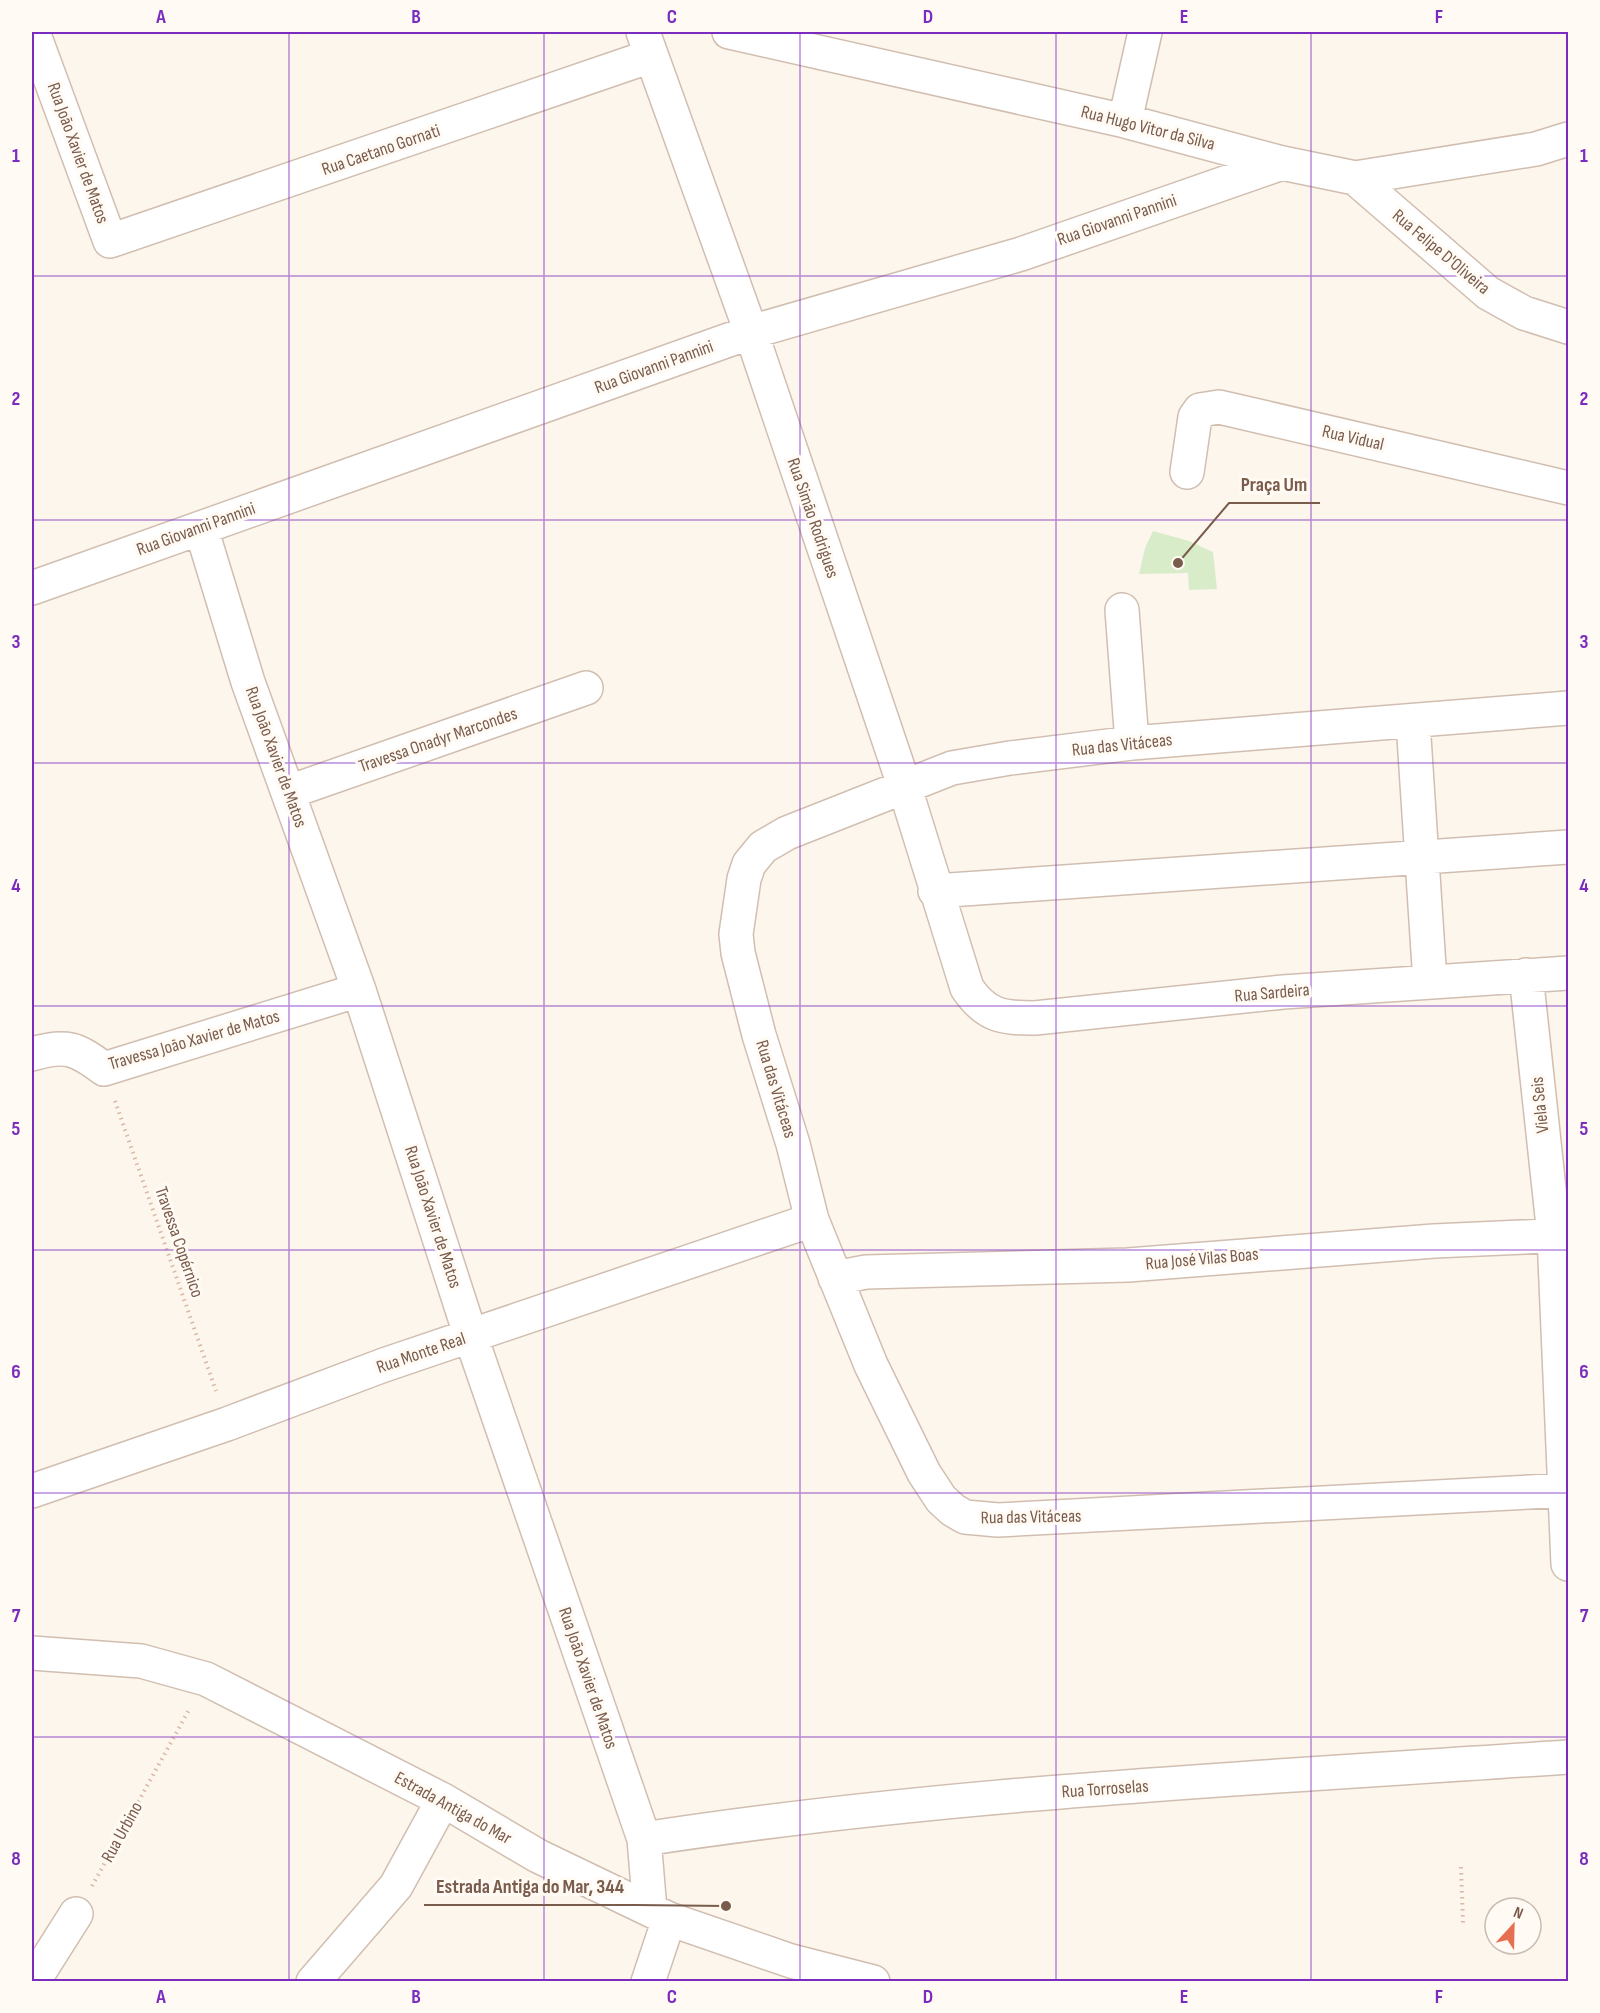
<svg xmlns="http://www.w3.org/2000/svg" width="1600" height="2013" font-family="'Sofia Sans Condensed',sans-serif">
  <rect width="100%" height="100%" fill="#fdf6ec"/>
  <path fill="#d8ecc9" d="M1153,531L1189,541L1213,552L1217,589L1189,590L1188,573L1139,574L1145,548Z"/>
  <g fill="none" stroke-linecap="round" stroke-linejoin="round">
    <defs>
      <path id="minor" d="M33,32L110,241L651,56
        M643,32L751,332L905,788L967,988C986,1016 1002,1018 1035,1018L1283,992L1568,973
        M729,32L1125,121L1282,163L1355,178L1536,149L1568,139
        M1125,121L1145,32
        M1355,178L1488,293L1524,313L1568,327
        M1187,472L1195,417L1200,410L1219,407L1568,488
        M201,528L248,682L359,990L471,1337L644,1839L650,1910
        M32,588L751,332L1021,254L1282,163
        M1122,610L1132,743
        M1568,708L1132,743L1010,758L952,768L787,833L763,847L749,864L744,879L736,934L738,953L759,1035L793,1144L812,1220L871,1365L924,1473L941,1499L953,1510L965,1517L998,1520L1568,1490
        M1413,722L1430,982
        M289,792L586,688
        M935,891L1568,847
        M1526,975L1554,1235L1568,1564
        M32,1054C66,1044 76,1048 104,1069L359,990
        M835,1278L866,1272L1128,1265L1434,1241L1568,1235
        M32,1491L227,1424L384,1365L812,1220
        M32,1653L141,1661L206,1679L443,1800L538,1856L669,1919L791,1961L873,1982
        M644,1839C950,1792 1260,1778 1568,1757
        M33,1982L76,1914
        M313,1982L396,1886L443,1800
        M648,1982L669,1919"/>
    </defs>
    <use href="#minor" stroke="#d1beb0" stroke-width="36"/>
    <path stroke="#d9b8a5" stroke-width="4" stroke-dasharray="1.5 4.5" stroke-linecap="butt" d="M115,1101L216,1391
      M1461,1867L1463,1923
      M92,1886L190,1708"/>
    <use href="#minor" stroke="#fff" stroke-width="33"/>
  </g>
  <path fill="none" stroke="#7b2cbf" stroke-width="1.5" stroke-opacity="0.55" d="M289,32V1982M544,32V1982M800,32V1982M1056,32V1982M1311,32V1982M32,276H1568M32,520H1568M32,763H1568M32,1006H1568M32,1250H1568M32,1493H1568M32,1737H1568"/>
  <g text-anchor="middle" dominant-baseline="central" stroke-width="6" stroke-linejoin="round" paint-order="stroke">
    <g font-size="18" fill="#7a5c4d" stroke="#fffaf3">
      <text transform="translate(1148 128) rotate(14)">Rua Hugo Vitor da Silva</text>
      <text transform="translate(381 150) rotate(-19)">Rua Caetano Gornati</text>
      <text transform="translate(78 153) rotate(70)">Rua João Xavier de Matos</text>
      <text transform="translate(1117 220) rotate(-19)">Rua Giovanni Pannini</text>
      <text transform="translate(1441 252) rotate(40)">Rua Felipe D'Oliveira</text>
      <text transform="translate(654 367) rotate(-20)">Rua Giovanni Pannini</text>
      <text transform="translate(1353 438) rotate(13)">Rua Vidual</text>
      <text transform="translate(813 518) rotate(71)">Rua Simão Rodrigues</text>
      <text transform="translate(196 529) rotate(-20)">Rua Giovanni Pannini</text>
      <text transform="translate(438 740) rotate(-19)">Travessa Onadyr Marcondes</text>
      <text transform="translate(1122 745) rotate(-6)">Rua das Vitáceas</text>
      <text transform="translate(276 757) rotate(70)">Rua João Xavier de Matos</text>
      <text transform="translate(1272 993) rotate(-5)">Rua Sardeira</text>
      <text transform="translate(194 1040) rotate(-16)">Travessa João Xavier de Matos</text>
      <text transform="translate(776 1089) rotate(73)">Rua das Vitáceas</text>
      <text transform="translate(1540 1105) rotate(-96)">Viela Seis</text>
      <text transform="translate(433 1217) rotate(72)">Rua João Xavier de Matos</text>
      <text transform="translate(179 1242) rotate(71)">Travessa Copérnico</text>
      <text transform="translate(1202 1259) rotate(-5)">Rua José Vilas Boas</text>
      <text transform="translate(421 1353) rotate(-19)">Rua Monte Real</text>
      <text transform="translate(1031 1517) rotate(-1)">Rua das Vitáceas</text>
      <text transform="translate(588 1678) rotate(71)">Rua João Xavier de Matos</text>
      <text transform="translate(1105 1789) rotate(-4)">Rua Torroselas</text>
      <text transform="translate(453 1808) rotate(29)">Estrada Antiga do Mar</text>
      <text transform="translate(122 1832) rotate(-61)">Rua Urbino</text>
    </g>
  </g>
  <path fill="none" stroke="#7a5c4d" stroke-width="2" d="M1178 563L1229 503H1320M726 1906L636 1905H424"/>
  <g fill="#7a5c4d" stroke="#fffaf3" stroke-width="2">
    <circle cx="1178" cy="563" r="6"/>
    <circle cx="726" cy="1906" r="6"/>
  </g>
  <g font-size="20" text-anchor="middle" font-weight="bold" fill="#7a5c4d" stroke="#fffaf3" stroke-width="6" stroke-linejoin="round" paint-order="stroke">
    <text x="1274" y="491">Praça Um</text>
    <text x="530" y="1893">Estrada Antiga do Mar, 344</text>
  </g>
  <rect width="1600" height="2013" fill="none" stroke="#fffaf3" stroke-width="66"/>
  <g transform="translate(1513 1926) rotate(22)"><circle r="28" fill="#fffaf3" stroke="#cabbb1" stroke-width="1.5"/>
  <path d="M0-4.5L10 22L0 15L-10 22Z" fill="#e76f51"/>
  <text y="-9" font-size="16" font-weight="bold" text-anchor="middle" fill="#7a5c4d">N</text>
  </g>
  <rect x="33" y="33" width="1534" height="1947" fill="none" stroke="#7b2cbf" stroke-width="2"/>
  <g font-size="20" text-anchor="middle" font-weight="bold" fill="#7b2cbf">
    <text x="161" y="23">A</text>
    <text x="416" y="23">B</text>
    <text x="672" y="23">C</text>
    <text x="928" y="23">D</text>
    <text x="1184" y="23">E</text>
    <text x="1439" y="23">F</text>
    <text x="16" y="162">1</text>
    <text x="1584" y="162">1</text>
    <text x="16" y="405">2</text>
    <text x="1584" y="405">2</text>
    <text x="16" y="648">3</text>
    <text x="1584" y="648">3</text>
    <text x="16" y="892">4</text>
    <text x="1584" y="892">4</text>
    <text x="16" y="1135">5</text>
    <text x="1584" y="1135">5</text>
    <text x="16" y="1378">6</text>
    <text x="1584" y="1378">6</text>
    <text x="16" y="1622">7</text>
    <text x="1584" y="1622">7</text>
    <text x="16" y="1865">8</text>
    <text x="1584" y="1865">8</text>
    <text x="161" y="2003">A</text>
    <text x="416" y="2003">B</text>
    <text x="672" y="2003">C</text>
    <text x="928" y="2003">D</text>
    <text x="1184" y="2003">E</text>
    <text x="1439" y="2003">F</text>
  </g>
</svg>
